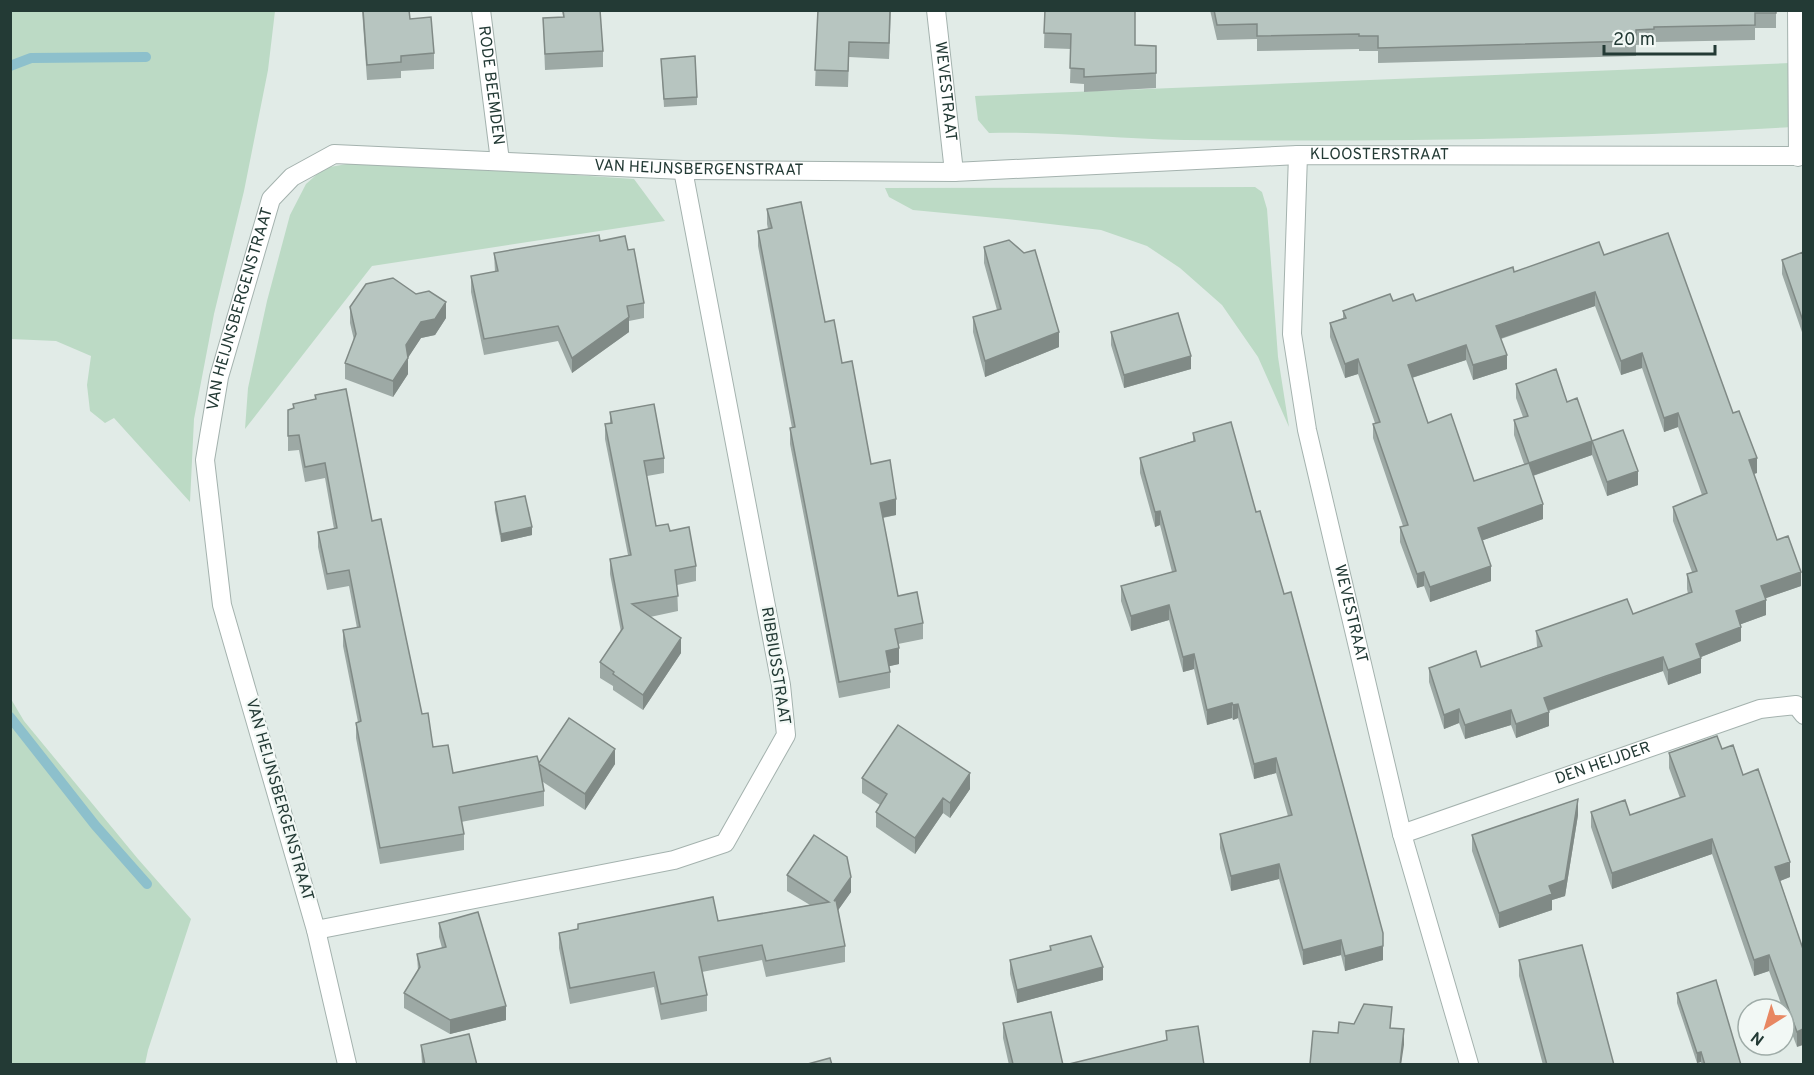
<svg xmlns="http://www.w3.org/2000/svg" width="1814" height="1075" font-family="Overpass,sans-serif">
  <rect width="100%" height="100%" fill="#e1ebe7"/>
  <path fill="#bcdac5" d="M11,10L275,11L268,70L244,191L214,314L194,419L190,502L114,418L105,423L90,411L87,385L91,356L56,341L11,339Z
    M1790,63L1791,127C1589,139 1386,142 1184,140C1119,139 1054,131 989,133L978,120L975,96Z
    M347,164H409L634,179L665,221L372,266L245,429L248,388L267,301L290,215L306,184L324,168Z
    M1255,187L1262,192L1267,209L1278,357L1289,427L1258,357L1222,305L1180,268L1147,246L1101,230L1007,219L913,210L889,197L885,188Z
    M11,699L24,721L138,859L191,919L148,1050L145,1064H11Z"/>
  <g fill="none" stroke-linecap="round" stroke-linejoin="round">
    <path stroke="#8dc0cc" stroke-width="10" d="M10,66L31,58L146,57
      M10,717L95,825L147,884"/>
    <defs>
      <g id="minor">
        <path id="s1" d="M481,10L500,161"/>
        <path id="s2" d="M936,10L954,172"/>
        <path d="M1797,10L1798,157"/>
        <path id="s3" d="M1298,155L1292,334L1307,430L1402,834L1469,1064"/>
        <path id="s4" d="M1402,834L1760,709L1796,705L1804,715"/>
        <path d="M316,930L674,860L725,843L786,735L781,685L683,170"/>
        <path id="s5" d="M347,1064L316,930L222,605L205,460L219,377L271,199L292,177L334,154L683,170L954,172L1298,155L1804,156"/>
      </g>
    </defs>
    <use href="#minor" stroke="#a4b2ae" stroke-width="20"/>
    <use href="#minor" stroke="#fff" stroke-width="18"/>
  </g>
  <path fill="#9da9a5" d="M362,10H409L410,19L434,53V69L401,71V78L367,80Z
    M562,10H600L603,51V67L545,70L543,18L563,17Z
    M818,10H891L889,59L849,57L848,87L815,86Z
    M1045,10L1135,45L1156,46V88L1084,92V84L1070,83L1071,49L1044,48Z
    M1210,10H1776V28H1755V40L1654,42V44L1636,45V56L1378,63V51H1359V49L1257,51V39L1217,40Z
    M661,59L697,97V105L664,107Z
    M767,209L825,322L842,363L871,464L896,515L883,518L898,596L923,623V639L898,644L899,664L889,666L890,672V688L839,698L790,444V428H792L758,246V231L768,229L767,224Z
    M600,241L628,250L644,303V318L629,321V332L572,373L558,341L484,355L471,292V276L495,272L494,253Z
    M984,247L1059,347L985,377L973,332V317L997,310L984,263Z
    M1803,252V335L1782,274V260Z
    M1604,255L1733,413L1757,473L1754,474L1777,540L1801,586L1765,598L1766,615L1741,624V641L1701,657V673L1668,685L1663,671L1606,690L1549,711V726L1516,738L1511,725L1465,739L1459,723L1444,729L1429,682V668L1481,667L1537,647L1536,631L1633,614L1688,594L1687,589V574L1692,572L1673,521V507L1702,495L1678,427L1664,432L1642,368L1621,375L1595,306L1501,339L1507,369L1473,380L1466,360L1412,378L1428,423L1474,481L1524,464L1514,435V420L1523,417L1516,398V384L1567,402L1592,441L1638,485L1607,496L1592,455L1533,476L1543,519L1483,540L1491,581L1430,602L1424,586L1417,588L1400,542V527L1403,526L1373,438V424L1375,423L1358,374L1345,378L1330,337V323L1343,318V311L1393,301H1416L1514,272Z
    M350,307L446,318L435,335L421,338L408,357V374L393,397L345,379V363L354,340L350,323Z
    M1111,332L1191,369L1124,388L1111,345Z
    M315,395L372,521L422,714L433,747L453,773L539,763L615,764L585,810L543,782L544,791V806L461,822L464,834V850L380,864L356,738V723L358,722L343,646V630L357,628L349,586L327,590L318,547V532L334,529L325,478L305,482L299,450L288,451V410L293,409V404L315,399Z
    M610,412L664,458V473L647,476L656,526L670,531L696,566V581L677,585L678,611L650,617L681,653L643,710L613,690V686L600,678V662L621,632L610,574V559L628,555L605,439V424L610,423Z
    M1193,433L1256,512L1383,960L1345,971L1341,955L1303,965L1279,879L1231,891L1220,848V834L1288,816L1276,773L1254,779L1238,718L1233,720L1232,718L1207,725L1194,669L1183,672L1169,620L1131,631L1121,601V586L1172,572L1160,525L1155,527L1140,473V458L1193,441Z
    M495,502L532,535L501,542L495,510Z
    M1722,749L1743,775L1790,877L1780,881L1803,949L1797,1047L1784,1012V1009H1783L1769,971L1754,976L1712,854L1612,889L1591,827V812L1630,815L1680,798L1669,768V753Z
    M862,778L970,789L950,818L943,813L915,854L876,827V812L880,805L862,793Z
    M1578,815L1565,896L1552,900V910L1499,928L1472,851V835Z
    M787,875L851,892L838,910L845,946V962L766,977L762,960L702,972L707,995V1011L661,1020L654,987L570,1004L559,948V933L578,929V924L718,921L810,905L787,891Z
    M439,923L506,1020L450,1034L404,1008V993L418,971L417,954L442,948L439,937Z
    M1050,946L1103,980L1017,1003L1010,974V960L1050,950Z
    M1519,960L1614,1065H1543L1519,976Z
    M1677,993L1741,1065H1702L1701,1062L1697,1063L1677,1003Z
    M1003,1023L1063,1065H1009L1003,1038Z
    M421,1045L477,1065H422Z"/>
  <path fill="#808a86" d="M1595,292V306L1496,340V326Z
    M446,302V318L435,335L421,338L406,361V345L421,322Z
    M629,317V332L572,373V358Z
    M1059,332V347L985,377V361Z
    M1466,345V360L1408,379V365Z
    M1642,353V368L1621,375V361Z
    M1507,355V369L1473,380V365Z
    M1191,356V369L1124,388V375Z
    M408,358V374L393,397V381Z
    M1358,359V374L1345,378V364Z
    M1678,413V427L1664,432V418Z
    M1592,441V455L1529,477V463Z
    M1757,458V473L1749,475V460Z
    M1638,471V485L1607,496V482Z
    M896,499V515L880,518V503Z
    M1543,504V519L1478,542V528Z
    M1160,511V525L1155,527V512Z
    M532,527V535L501,542V534Z
    M1491,566V581L1430,602V587Z
    M1424,572V586L1417,588V574Z
    M1801,572V586L1761,600V586Z
    M1766,600V615L1736,626V611Z
    M1169,605V620L1131,631V616Z
    M1741,627V641L1696,659V644Z
    M681,638V653L643,710V695Z
    M899,648V664L886,667V651Z
    M1194,654V669L1183,672V657Z
    M1663,657V671L1544,712V698Z
    M1701,658V673L1668,685V670Z
    M1232,703V718L1207,725V710Z
    M1238,704V718L1233,720V705Z
    M1459,709V723L1444,729V715Z
    M1511,710V725L1465,739V725Z
    M1549,712V726L1516,738V724Z
    M615,749V764L585,810V794Z
    M1276,758V773L1254,779V764Z
    M970,773V789L950,818V803Z
    M943,798V813L915,854V838Z
    M1578,799V815L1565,896L1552,900V910L1499,928V913L1549,886Z
    M1712,839V854L1612,889V873Z
    M1790,862V877L1775,883V867Z
    M1279,864V879L1231,891V876Z
    M851,877V892L834,916V901Z
    M1341,940V955L1303,965V950Z
    M1383,946V960L1345,971V956Z
    M1769,955V971L1754,976V960Z
    M1103,967V980L1017,1003V990Z
    M506,1006V1020L450,1034V1020Z
    M1404,1029V1045L1401,1065H1400Z
    M1803,1029V1045L1797,1047V1032Z
    M1701,1052V1062L1697,1063V1053Z"/>
  <path fill="#b7c5c0" stroke="#808a86" stroke-width="1.5" d="M363,10H409L410,19L431,17L434,53L401,56V62L367,65Z
    M563,10H600L603,51L545,54L543,18L564,17Z
    M818,10H890L889,43L849,42L848,71L815,70Z
    M1045,10H1135V45L1156,46V73L1084,77V69L1070,68L1071,34L1044,33Z
    M1214,10H1776V13H1755V25L1654,27V29L1636,30V41L1378,48V36H1359V34L1257,36V24L1217,25Z
    M695,56L697,97L664,99L661,59Z
    M801,202L825,322L834,320L842,363L852,361L871,464L890,460L896,499L880,503L898,596L917,592L923,623L895,629L899,648L886,651L890,672L839,682L790,428L795,427L758,231L772,228L767,209Z
    M1668,233L1733,413L1739,411L1757,458L1749,460L1777,540L1788,536L1801,572L1761,586L1766,600L1736,611L1741,627L1696,644L1701,658L1668,670L1663,657L1606,676L1544,698L1549,712L1516,724L1511,710L1465,725L1459,709L1444,715L1429,668L1476,651L1481,667L1542,646L1536,631L1627,599L1633,614L1692,592L1687,574L1697,571L1673,507L1707,493L1678,413L1664,418L1642,353L1621,361L1595,292L1496,326L1507,355L1473,365L1466,345L1408,365L1428,423L1451,414L1474,481L1529,463L1514,420L1528,416L1516,384L1556,369L1567,402L1577,398L1592,441L1623,430L1638,471L1607,482L1592,441L1529,463L1543,504L1478,528L1491,566L1430,587L1424,572L1417,574L1400,527L1408,525L1373,424L1380,422L1358,359L1345,364L1330,323L1346,318L1343,311L1390,294L1393,301L1413,294L1416,301L1513,267L1514,272L1599,242L1604,255Z
    M599,235L600,241L625,236L628,250L634,249L644,303L627,306L629,317L572,358L558,326L484,339L471,276L498,271L494,253Z
    M1009,240L1024,253L1035,250L1059,332L985,361L973,317L1001,309L984,247Z
    M1803,252V321L1782,260Z
    M393,278L416,294L429,291L446,302L435,319L421,322L406,345L408,358L393,381L345,363L356,334L350,307L366,284Z
    M1178,313L1191,356L1124,375L1111,332Z
    M346,389L372,521L381,519L422,714L428,713L433,747L448,745L453,773L537,756L539,763L569,718L615,749L585,794L539,764L544,791L459,807L464,834L380,848L356,723L361,721L343,630L360,627L349,570L327,574L318,532L337,528L325,463L305,467L299,435L288,436V410L294,408L293,404L316,399L315,395Z
    M654,404L664,458L644,461L656,526L668,524L670,531L689,527L696,566L675,570L678,596L632,604L681,638L643,695L613,674L614,672L600,662L623,628L610,559L631,555L605,424L612,423L610,412Z
    M1231,422L1256,512L1260,511L1284,594L1291,592L1383,933V946L1345,956L1341,940L1303,950L1279,864L1231,876L1220,834L1292,815L1276,758L1254,764L1238,704L1233,705L1232,703L1207,710L1194,654L1183,657L1169,605L1131,616L1121,586L1176,571L1160,511L1155,512L1140,458L1195,441L1193,433Z
    M525,496L532,527L501,534L495,502Z
    M898,725L970,773L950,803L943,798L915,838L876,812L887,794L862,778Z
    M1717,736L1722,749L1733,745L1743,775L1758,769L1790,862L1775,867L1803,949V1029L1797,1032L1769,955L1754,960L1712,839L1612,873L1591,812L1625,800L1630,815L1685,796L1669,753Z
    M1578,799L1565,880L1549,886L1552,894L1499,913L1472,835Z
    M814,835L847,857L851,877L834,901L836,900L845,946L766,961L762,945L699,957L707,995L661,1004L654,972L570,988L559,933L578,929V924L713,897L718,921L829,902L787,875Z
    M478,912L506,1006L450,1020L404,993L420,967L417,954L446,947L439,923Z
    M1091,936L1103,967L1017,990L1010,960L1051,950L1050,946Z
    M1582,945L1614,1065H1547L1519,960Z
    M1716,980L1741,1065H1705L1701,1052L1697,1053L1677,993Z
    M1364,1004L1392,1007L1390,1028L1404,1029L1400,1065H1305L1310,1064L1313,1031L1338,1033L1339,1022L1354,1024Z
    M1051,1012L1063,1065H1012L1013,1064L1003,1023Z
    M1198,1026L1204,1065H1065L1167,1040L1166,1031Z
    M469,1034L477,1065H425L421,1045Z
    M830,1058L832,1065H804Z"/>
  <g text-anchor="middle" dominant-baseline="central" stroke-width="4.5" stroke-linejoin="round" paint-order="stroke">
    <g font-size="16" fill="#233a35" stroke="#f2f8f5">
      <text stroke="none"><textPath href="#s1" startOffset="76">RODE BEEMDEN</textPath></text>
      <text stroke="none"><textPath href="#s2" startOffset="82">WEVESTRAAT</textPath></text>
      <text stroke="none"><textPath href="#s5" startOffset="2016">KLOOSTERSTRAAT</textPath></text>
      <text stroke="none"><textPath href="#s5" startOffset="1335">VAN HEIJNSBERGENSTRAAT</textPath></text>
      <text stroke="none"><textPath href="#s5" startOffset="777">VAN HEIJNSBERGENSTRAAT</textPath></text>
      <text stroke="none"><textPath href="#s3" startOffset="465">WEVESTRAAT</textPath></text>
      <text transform="translate(775 666) rotate(81)">RIBBIUSSTRAAT</text>
      <text stroke="none"><textPath href="#s4" startOffset="213">DEN HEIJDER</textPath></text>
      <text transform="translate(279 800) rotate(74)">VAN HEIJNSBERGENSTRAAT</text>
    </g>
  </g>
  <rect width="1814" height="1075" fill="none" stroke="#233a35" stroke-width="24"/>
  <g transform="translate(1766 1027) rotate(217)"><circle r="28" fill="#f2f8f5" stroke="#9faca8" stroke-width="1.5"/>
  <path d="M0-4.5L10 22L0 15L-10 22Z" fill="#e88762"/>
  <text y="-9" font-size="16" font-weight="bold" text-anchor="middle" fill="#233a35">N</text>
  </g>
  <path d="M1604 45v9h111v-9" fill="none" stroke="#233a35" stroke-width="3"/>
  <text x="1613" y="45" font-size="18" fill="#233a35" stroke="#f2f8f5" stroke-width="4.5" paint-order="stroke">20 m</text>
</svg>
